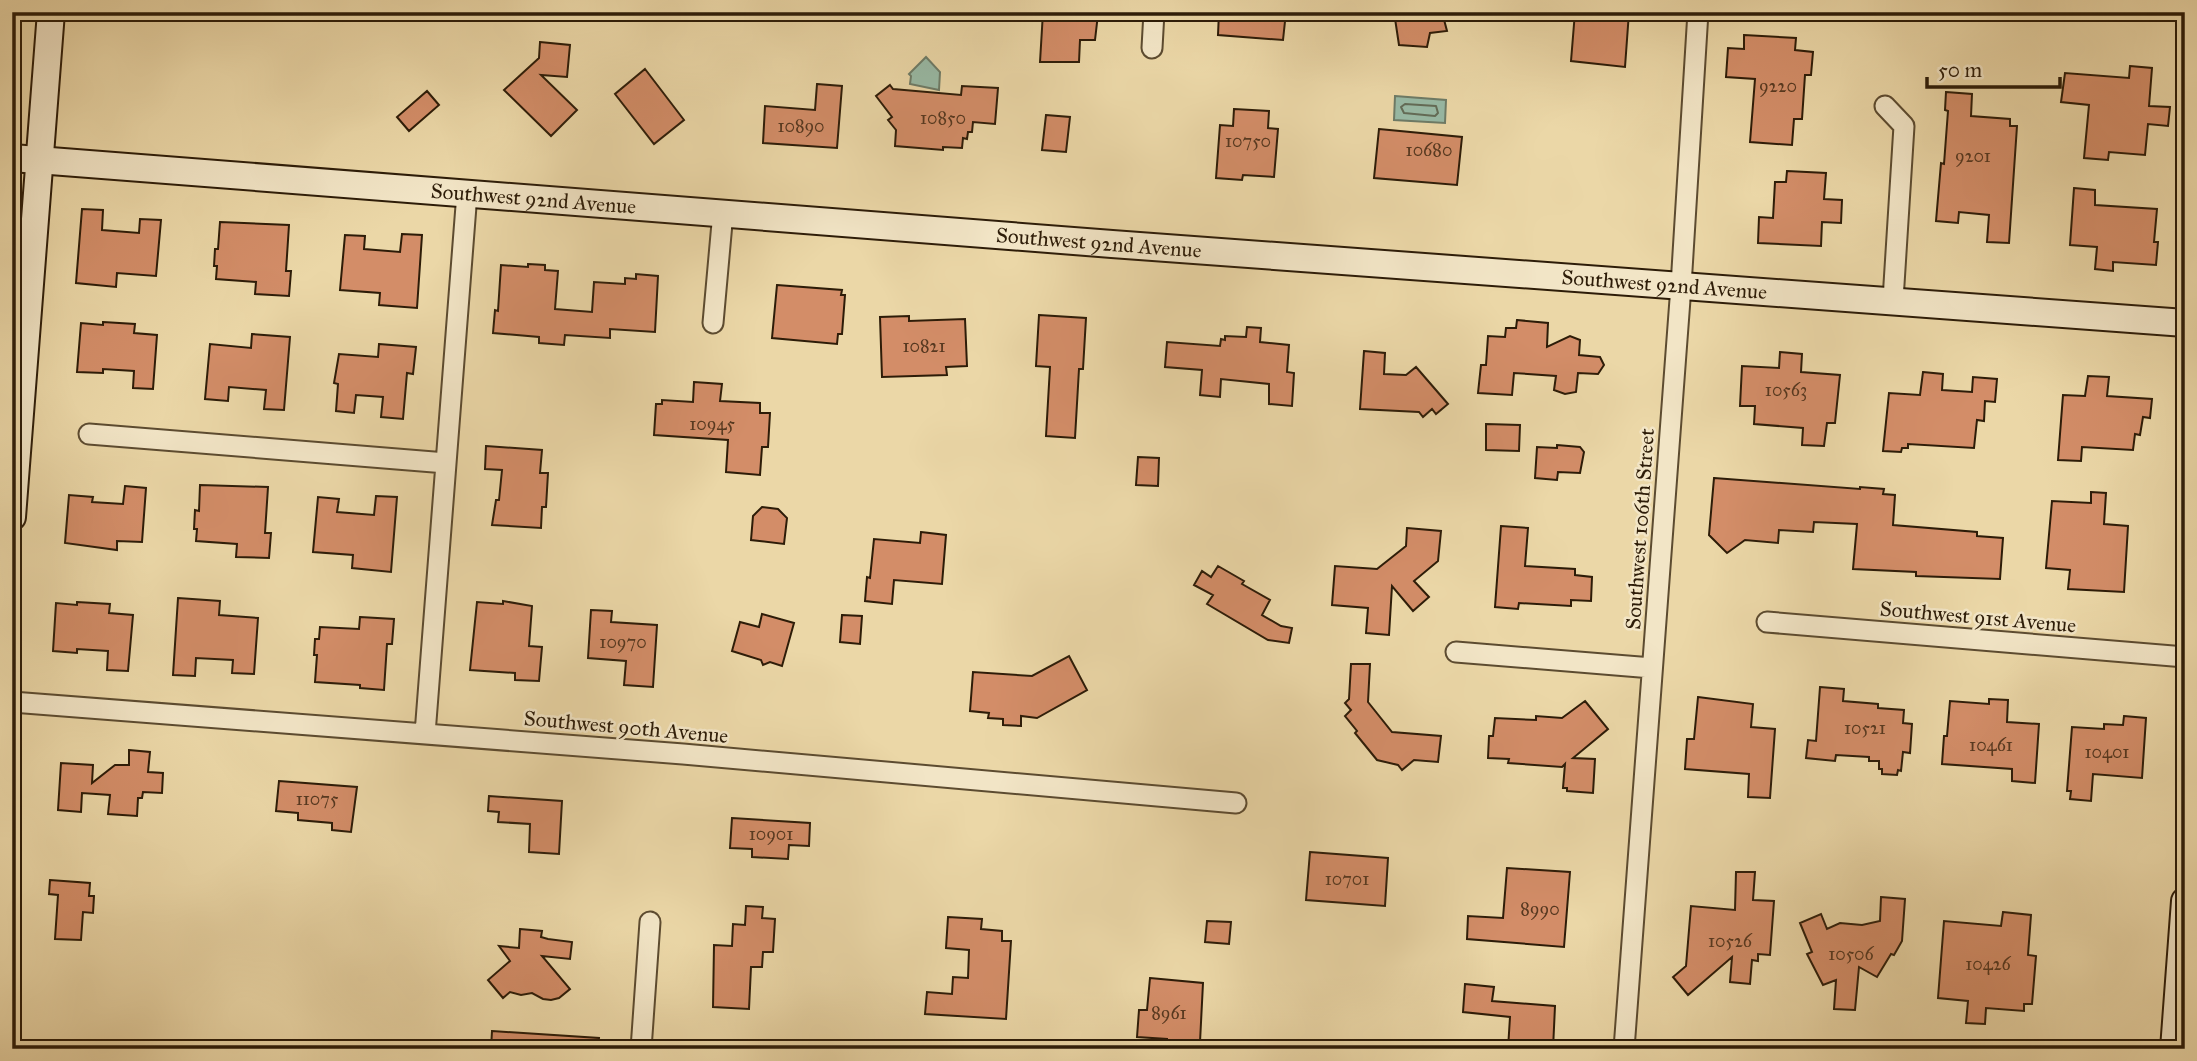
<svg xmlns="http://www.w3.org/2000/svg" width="2197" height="1061" font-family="'IM FELL Great Primer',serif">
  <rect width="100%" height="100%" fill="#ebd7a7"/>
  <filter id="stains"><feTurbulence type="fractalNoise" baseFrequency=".00286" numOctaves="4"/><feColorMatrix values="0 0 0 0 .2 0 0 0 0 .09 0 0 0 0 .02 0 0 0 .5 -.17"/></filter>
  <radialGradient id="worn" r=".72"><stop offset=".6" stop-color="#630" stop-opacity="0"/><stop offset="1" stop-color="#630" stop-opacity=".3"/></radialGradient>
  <path fill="#98baa6" stroke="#6d7b67" stroke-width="2" d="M926,57L940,72L939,90L910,84L911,76L909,74Z
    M1395,96L1446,100L1445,123L1394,120Z"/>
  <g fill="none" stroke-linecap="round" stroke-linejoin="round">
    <path stroke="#626b57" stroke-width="2" d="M1405,104L1436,106L1438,113L1435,116L1404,113L1401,107Z"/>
  </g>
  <path fill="#d38d68" stroke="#2d1c08" stroke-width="2" d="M1043,12L1098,14L1095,40H1080L1079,62H1040Z
    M1219,12H1286L1283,40L1218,35Z
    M1394,12H1442L1447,31L1430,33L1427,47L1399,45Z
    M1575,12H1629L1625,67L1571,61Z
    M1744,35L1796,38L1795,50L1813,52L1811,75H1805L1802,119H1794L1792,145L1750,142L1755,79L1726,77L1728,48L1744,49Z
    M540,42L570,45L567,77L541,75L577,110L551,136L504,90L539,58Z
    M2130,66L2152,68L2149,106L2170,107L2168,126L2148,124L2145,155L2109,152L2108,160L2084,158L2089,105L2061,102L2065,73L2129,78Z
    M645,69L684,120L654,144L615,94Z
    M817,84L842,86L837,148L763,143L765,106L815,110Z
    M890,85L893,89L961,95L962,86L998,88L995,124L973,122L972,132H968L967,139L963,138L962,148L943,147V150L895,146L896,130L888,120L892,117L876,96Z
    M427,91L439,105L409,131L397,117Z
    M1946,92L1972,94L1971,116L2010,119V126H2017L2009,243L1987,242L1989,215L1959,212L1958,223L1936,221L1941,163L1944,164L1948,111L1945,110Z
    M1234,109L1269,111L1268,128L1278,129L1274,177L1243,175L1242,180L1216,178L1220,125L1233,126Z
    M1046,115L1070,117L1066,152L1042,150Z
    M1379,129L1462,137L1457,185L1374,178Z
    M1787,171L1826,173L1824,199L1842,200L1841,223L1822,222L1821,246L1758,243L1759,217L1773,218L1775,182H1786Z
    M2074,188L2095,190V205L2157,209L2154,242H2158L2156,265L2113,262V271L2095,269L2097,247L2070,245Z
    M82,209L103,210L102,230L139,233L140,219L161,220L156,276L117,273L116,287L76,283Z
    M220,222L289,225L286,271H291L289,296L255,294L256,282L216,279L217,266H214L215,249H218Z
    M402,234L422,235L417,308L379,305L380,293L340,290L345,235L365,236L364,249L400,252Z
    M528,264L545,265V270L558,271L555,309L592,312L594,282L625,284V278L636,279V274L658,276L655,332L610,329V338L565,335L564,345L539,343V337L493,333L495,310L498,311L501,265L528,267Z
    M777,285L842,290L841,295H845L842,334H838L837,344L772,338Z
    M1039,315L1086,318L1083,369H1079L1075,438L1046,436L1050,367L1036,366Z
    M909,316V321L965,319L967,366L946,367L947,375L882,377L880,317Z
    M1517,320L1548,323L1547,347L1570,336L1580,340L1579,355L1600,357L1604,365L1598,374L1578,373L1576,392L1565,394L1554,390L1556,376L1514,373L1512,395L1478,393L1481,365H1486L1488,336L1505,337L1506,328H1516Z
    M103,322L135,324L134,333L157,335L153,389L133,388L134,371L103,369V373L77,372L81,323L103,325Z
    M1247,327L1261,328L1260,342L1289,345L1287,372L1294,373L1292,406L1269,404V384L1221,379L1220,397L1200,395L1202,370L1165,367L1167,342L1220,346L1221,339L1225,340V336L1246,337Z
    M252,334L290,337L284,410L264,409L266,390L229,387L228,401L205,399L210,344L251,348Z
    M379,344L416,347L413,374L407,373L403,419L381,417L383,397L356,395L354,413L336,411L338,384L334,383L339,354L378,357Z
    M1364,351L1385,353L1384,374L1406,375L1416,367L1448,404L1436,414L1432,409L1423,417L1419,412L1360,409Z
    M1780,352L1802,354L1801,372L1840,375L1835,423H1827L1824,446L1802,445L1803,428L1754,424L1755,406H1740L1742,366L1779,368Z
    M1923,372L1943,374L1942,390L1972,392L1973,377L1997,379L1995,402L1985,401L1984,421L1977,420L1974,448L1908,444V448H1902L1901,452L1883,451L1889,393L1920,395Z
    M2088,376L2109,377L2107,396L2152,399L2150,418L2143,417L2140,435L2135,434L2133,450L2082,447L2081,461L2058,460L2063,395L2085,396Z
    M694,382L722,384L720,401L760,403V413H770L768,447H762L760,475L726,472L728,440L654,435L656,404H662V400L693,402Z
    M1486,424L1520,425L1519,451L1486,450Z
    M1557,445L1580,447L1584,452L1580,473L1558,472L1557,480L1535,478L1537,447L1557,448Z
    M486,446L542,450L540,473H548L546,507H542L541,528L492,525L496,500H499L502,470L485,469Z
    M1138,457L1159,458L1158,486L1136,485Z
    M1714,478L1860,489V487L1884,489L1883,494L1895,495L1893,525L1977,532V536L2003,538L2000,579L1916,576V572L1853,569L1857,524L1814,522L1813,532L1779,530L1778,543L1745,540L1727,553L1709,535Z
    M200,485L268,487L265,533H271L269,558L236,557L237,544L196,541L197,529H194L195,510L199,511Z
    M125,486L146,488L142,542L117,541V550L65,543L69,495L93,497L92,502L123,504Z
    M2091,492L2106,493L2104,524L2128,526L2124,592L2068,589L2070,570L2046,568L2052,501L2091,503Z
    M376,496L397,497L391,572L352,568L353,555L313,552L318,497L339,499L337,512L374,515Z
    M762,507L778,509L787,518L784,544L751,540L753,516Z
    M1501,526L1528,528L1525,566L1575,569V575L1592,577L1591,601L1571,600V606L1519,603L1518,609L1495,607Z
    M1407,528L1441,531L1438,561L1414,581L1429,597L1413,611L1392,586L1389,635L1366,633L1368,608L1332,605L1335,566L1377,569L1406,546Z
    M921,532L946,535L942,584L894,580L892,604L865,601L867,577L870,578L874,539L920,543Z
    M1218,566L1244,581L1242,584L1270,600L1262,615L1281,626L1292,628L1289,643L1268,640L1207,604L1213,595L1194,585L1202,571L1211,577Z
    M178,598L220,601L219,615L258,618L254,674L232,673L233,660L196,658L195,676L173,675Z
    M503,601L532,606L529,646L542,647L539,681L515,680V673L470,670L477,602L503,604Z
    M77,602L110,604L109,613L133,615L128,671L107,670L108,651L77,649V653L53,651L56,603L77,605Z
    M591,610L612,611L611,622L657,625L653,687L624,685L626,661L588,658Z
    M762,614L794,623L782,666L770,662L763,665L761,660L732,651L740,622L759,627Z
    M842,615L862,616L860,644L840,642Z
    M360,617L394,619L392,644H387L384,690L360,688V685L315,682L317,655H314L315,639H319L320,627L359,629Z
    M1069,656L1087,690L1037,718L1021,716V726L1003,725V719L988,718L989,713L970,711L973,672L1032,676Z
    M1351,664H1370L1368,702L1392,732L1441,736L1438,762L1414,760L1402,770L1398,765L1377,760L1355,733L1357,731L1345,716L1351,710L1345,703L1349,699Z
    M1820,687L1844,689L1843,701L1878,704V708L1904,710L1903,723L1912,724L1910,753L1903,752L1901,771L1898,770L1897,775L1882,774V769H1879V761H1869V757L1836,755L1835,761L1806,758L1808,740L1816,741Z
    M1698,697L1753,704L1751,727L1775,729L1770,798L1748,797L1749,774L1685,769L1687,739H1694Z
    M1989,699L2008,700L2007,722L2039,724L2035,783L2012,781V769L1942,764L1944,736H1947L1950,701L1989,704Z
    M1585,701L1608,729L1573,758L1595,759L1593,793L1567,791V788H1563L1565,764L1562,767L1508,763L1509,759L1488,758L1489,736H1493L1495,718L1536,720V716L1562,718Z
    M2124,716L2146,718L2142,778L2093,774L2091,801L2070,799L2071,791H2067L2072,727L2104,729V724L2123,725Z
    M129,750L150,752L148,772L163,773L162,793L143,792L142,798H138L137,816L108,814L110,795L82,793L81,812L58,810L61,763L93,765L92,783L115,765H129Z
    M279,781L357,787L351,832L332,830V823L298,820V813L276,811Z
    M489,796L562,801L559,854L529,852L530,824L498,822L499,812L488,811Z
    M732,818L810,823L809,846L789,845L788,859L752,857V849L730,848Z
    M1310,852L1388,858L1385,906L1306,900Z
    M1507,868L1570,872L1564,947L1467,939L1468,916L1503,918Z
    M1736,872H1755L1753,900L1774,901L1770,955L1758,954V961L1752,960L1750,984L1730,982L1732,957L1688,995L1673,977L1686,966L1691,906L1735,910Z
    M50,880L90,883L89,896H94L93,913L83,912L81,940L55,939L58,895L49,894Z
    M1881,897L1905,899L1902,941L1894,955L1891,954L1877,977L1859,967L1855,1010L1834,1009L1836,980L1823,985L1807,954L1812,952L1800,923L1821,914L1827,929L1840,923L1862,925L1880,921Z
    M746,906L763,907L762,918L775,919L773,952H763L762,967H751L749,1009L713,1007L714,945L732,946L733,924L745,925Z
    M2003,912L2031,915L2028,955L2036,956L2032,1004H2024V1011L1986,1008L1985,1024L1966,1023L1968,1001L1938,998L1944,921L2001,926Z
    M948,917L982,919L981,929L1002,931V941H1011L1006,1019L925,1014L927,992L952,994L953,977L968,978L969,950L946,948Z
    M1207,921L1231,922L1229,944L1205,942Z
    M520,929L542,931L541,937L548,939L572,942L570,959L542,956L570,989L559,998L551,1000L543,999L532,993L521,995L510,992L503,998L488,980L510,961L499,946L519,948Z
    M1150,978L1203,983L1200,1042L1183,1041L1182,1045L1167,1044V1039L1137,1037L1139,1010H1147Z
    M1465,984L1494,987L1492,1001L1555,1006L1553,1049H1508L1510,1017L1463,1012Z
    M492,1031L599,1038L598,1049H491Z"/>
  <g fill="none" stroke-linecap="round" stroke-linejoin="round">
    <defs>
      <path id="street" d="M1152,48L1154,12
        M1885,106L1904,126L1893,300
        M713,323L723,212
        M89,434L446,463
        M1767,622L2185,657
        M1456,652L1652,668
        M12,702L683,754L1236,803
        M425,734L467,193
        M641,1049L650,922
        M1624,1049L1681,286L1698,12"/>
      <g id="secondary">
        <path id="s1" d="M12,158L1112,244L2185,323"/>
        <path d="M12,517L51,12"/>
        <path d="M2174,1049L2185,901"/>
      </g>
    </defs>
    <use href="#street" stroke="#5c4b30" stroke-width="23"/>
    <use href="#secondary" stroke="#2d1c08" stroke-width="30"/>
    <use href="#street" stroke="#f2e5c6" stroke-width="19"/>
    <use href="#secondary" stroke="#f2e5c6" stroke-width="26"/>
  </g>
  <g text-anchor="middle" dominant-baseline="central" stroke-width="5" stroke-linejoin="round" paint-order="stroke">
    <g font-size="18" fill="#563820">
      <text x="1778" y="86">9220</text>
      <text x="943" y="118">10850</text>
      <text x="801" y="126">10890</text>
      <text x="1248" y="141">10750</text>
      <text x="1429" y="150">10680</text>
      <text x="1973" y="156">9201</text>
      <text x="924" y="346">10821</text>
      <text x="1786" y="390">10563</text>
      <text x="712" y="424">10945</text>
      <text x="623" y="642">10970</text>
      <text x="1865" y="728">10521</text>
      <text x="1991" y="745">10461</text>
      <text x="2107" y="752">10401</text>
      <text x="317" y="799">11075</text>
      <text x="771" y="834">10901</text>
      <text x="1347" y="879">10701</text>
      <text x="1540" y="909">8990</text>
      <text x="1730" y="941">10526</text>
      <text x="1851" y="954">10506</text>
      <text x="1988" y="964">10426</text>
      <text x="1169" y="1013">8961</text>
    </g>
    <g font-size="21" fill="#2d1c08" stroke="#f2e5c6">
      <text stroke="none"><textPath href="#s1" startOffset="523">Southwest 92nd Avenue</textPath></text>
      <text stroke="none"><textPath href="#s1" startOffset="1090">Southwest 92nd Avenue</textPath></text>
      <text stroke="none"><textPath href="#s1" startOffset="1657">Southwest 92nd Avenue</textPath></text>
      <text transform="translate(1640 529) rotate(-86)">Southwest 106th Street</text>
      <text transform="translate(1978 617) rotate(5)">Southwest 91st Avenue</text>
      <text transform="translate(626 727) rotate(5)">Southwest 90th Avenue</text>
    </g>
  </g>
  <rect width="2197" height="1061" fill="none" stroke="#ebd7a7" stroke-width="42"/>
  <rect x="14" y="14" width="2169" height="1033" fill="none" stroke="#2d1c08" stroke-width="3.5"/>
  <rect x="21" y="21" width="2155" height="1019" fill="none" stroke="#2d1c08" stroke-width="2"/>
  <path d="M1927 77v10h133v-10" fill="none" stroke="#2d1c08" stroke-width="3.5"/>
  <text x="1938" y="77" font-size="21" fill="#2d1c08" stroke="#f2e5c6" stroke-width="5" paint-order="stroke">50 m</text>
  <rect width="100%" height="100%" filter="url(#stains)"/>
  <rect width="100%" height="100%" fill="url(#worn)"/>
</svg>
